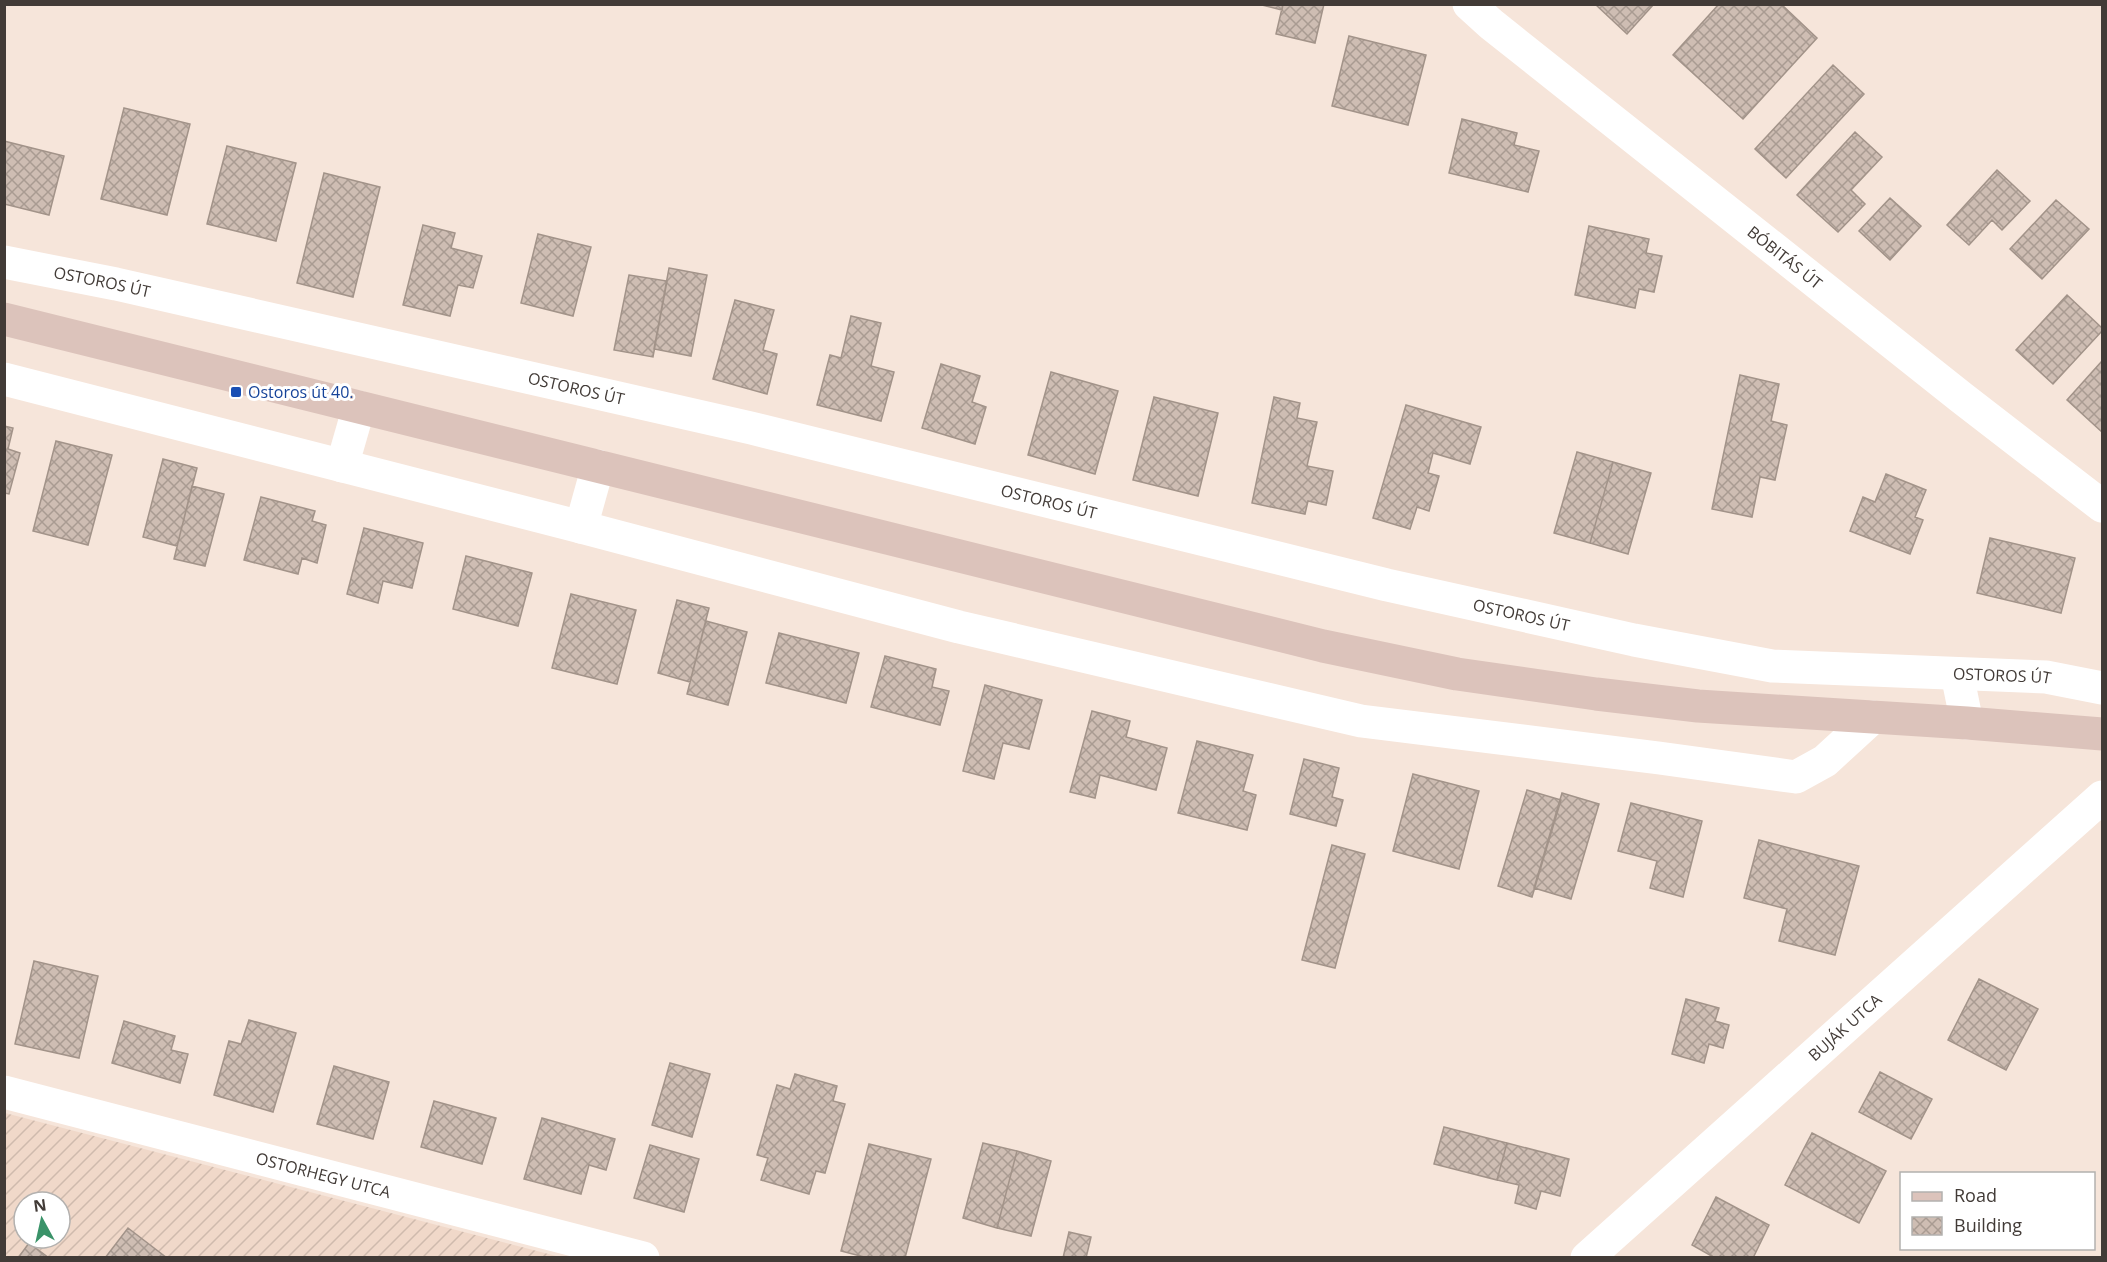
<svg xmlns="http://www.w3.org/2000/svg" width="2107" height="1262" font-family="'Open Sans',sans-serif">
  <defs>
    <pattern id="industrial-furrows" width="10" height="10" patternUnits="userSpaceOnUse" patternTransform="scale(1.5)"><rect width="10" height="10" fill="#f0d8c9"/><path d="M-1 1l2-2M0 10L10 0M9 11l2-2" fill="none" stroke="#cfbaad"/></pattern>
    <pattern id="building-cross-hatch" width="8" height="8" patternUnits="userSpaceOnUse" patternTransform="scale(1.5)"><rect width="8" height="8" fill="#cebdb3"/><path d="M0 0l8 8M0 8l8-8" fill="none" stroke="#a99b92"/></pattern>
  </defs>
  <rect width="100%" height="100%" fill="#f6e5da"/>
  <path fill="url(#industrial-furrows)" fill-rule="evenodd" d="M5,1113L560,1257H5ZM24,1202H60V1238H24Z"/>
  <path fill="url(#building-cross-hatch)" stroke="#a29389" stroke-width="1.5" d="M1258,4H1283L1282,10Z
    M1283,4H1324L1315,43L1276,34Z
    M1595,4H1654L1627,34Z
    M1719,4H1781L1817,38L1743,119L1673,55Z
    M1349,36L1426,55L1408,125L1332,106Z
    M1833,65L1864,94L1786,178L1755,149Z
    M124,108L190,124L167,215L101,199Z
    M1462,119L1517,133L1514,145L1539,151L1528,192L1449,173Z
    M1855,132L1882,157L1851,190L1865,204L1838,232L1797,195Z
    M4,141L64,156L49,215L4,204Z
    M227,146L296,163L276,241L207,224Z
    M1997,170L2030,201L2002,230L1992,220L1969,245L1947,225Z
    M324,173L380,187L353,297L297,283Z
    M1890,198L1921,226L1890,260L1859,231Z
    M2056,200L2089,229L2042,279L2010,249Z
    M423,225L455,233L451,248L482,256L473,288L458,285L450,316L403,305Z
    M1589,226L1649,239L1646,253L1662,256L1654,292L1639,289L1635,308L1575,295Z
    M538,234L591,247L573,316L521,303Z
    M669,268L707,275L691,356L654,349Z
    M629,275L667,281L653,357L614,350Z
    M2067,295L2102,328V331L2053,384L2016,350Z
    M735,300L774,310L763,350L777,354L767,394L713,379Z
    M851,316L881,323L871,366L894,372L881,421L817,405L830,355L841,358Z
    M2102,361V432L2067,400Z
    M941,364L980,376L972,402L986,407L975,444L922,428Z
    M1051,372L1118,391L1095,474L1028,455Z
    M1740,375L1779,384L1771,421L1787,425L1775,480L1760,477L1752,517L1712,509Z
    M1154,397L1218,413L1198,496L1133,480Z
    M1274,397L1300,403L1297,418L1317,422L1307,466L1333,471L1326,505L1308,501L1305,514L1252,503Z
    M1406,405L1481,427L1470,464L1433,453L1428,473L1439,476L1429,511L1417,507L1410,529L1373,518Z
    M4,426L13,428L8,449L20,453L9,494L4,493Z
    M56,441L112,455L88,545L33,531Z
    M1577,452L1613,462L1590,543L1554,533Z
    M163,459L197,468L177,546L143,537Z
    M1613,462L1651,473L1628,554L1590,543Z
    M1886,474L1926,490L1915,517L1923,520L1910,554L1850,531L1863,497L1875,502Z
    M192,486L224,494L205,566L174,559Z
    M261,497L315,511L312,521L326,525L317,563L302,558L298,574L244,560Z
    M364,528L423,543L412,588L383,581L378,603L347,594Z
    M1990,538L2075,558L2061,613L1977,593Z
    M466,556L532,573L518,626L453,609Z
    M571,594L636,610L617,684L552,668Z
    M677,600L709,608L690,682L658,673Z
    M706,621L747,632L728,705L687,694Z
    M779,633L859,653L846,703L766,683Z
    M885,656L936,669L932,687L949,691L940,725L871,707Z
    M985,685L1042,700L1029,749L1003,743L994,779L963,771Z
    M1092,711L1130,721L1126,737L1167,748L1156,790L1100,775L1095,798L1070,792Z
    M1197,741L1253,755L1243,791L1256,795L1247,830L1178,813Z
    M1304,759L1339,768L1332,797L1343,800L1336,826L1290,814Z
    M1413,774L1479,791L1459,869L1393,851Z
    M1527,790L1561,800L1532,897L1498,886Z
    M1562,793L1599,804L1571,899L1534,888Z
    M1631,803L1702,821L1683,897L1650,888L1657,861L1618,851Z
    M1759,840L1859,866L1835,955L1779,941L1787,909L1744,898Z
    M1332,845L1365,854L1335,968L1302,960Z
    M34,961L98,976L79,1058L15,1044Z
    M1979,979L2038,1009L2006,1070L1948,1040Z
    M1686,999L1719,1008L1715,1021L1729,1025L1723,1048L1709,1044L1704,1063L1672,1054Z
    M249,1020L296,1033L273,1112L214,1095L229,1041L241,1044Z
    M124,1021L175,1036L171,1050L188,1054L180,1083L112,1063Z
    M670,1063L710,1074L692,1137L652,1125Z
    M334,1066L389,1082L373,1139L317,1124Z
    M1880,1072L1932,1099L1911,1139L1859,1112Z
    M795,1074L837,1086L833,1101L845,1104L825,1173L816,1171L809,1194L761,1180L768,1158L757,1155L777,1085L790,1089Z
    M434,1101L496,1118L482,1164L421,1147Z
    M542,1118L615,1139L606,1170L589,1165L581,1194L524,1179Z
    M1444,1127L1507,1143L1497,1180L1434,1164Z
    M1812,1133L1886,1171L1859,1223L1785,1185Z
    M983,1143L1017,1151L997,1228L963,1218Z
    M1507,1143L1569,1159L1560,1196L1541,1191L1536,1209L1515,1203L1519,1185L1497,1180Z
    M869,1144L931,1159L905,1258H868L841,1251Z
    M650,1145L699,1159L684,1212L634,1198Z
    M1017,1151L1051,1161L1031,1236L997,1228Z
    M1716,1197L1769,1225L1753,1258H1715L1692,1245Z
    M128,1228L167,1258H105Z
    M1069,1232L1091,1237L1086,1258H1063Z
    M29,1243L49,1258H18Z"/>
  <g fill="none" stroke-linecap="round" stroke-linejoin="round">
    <g stroke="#fff" stroke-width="33">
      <path id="s1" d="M1469,4L1491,24L1962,398L2102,506"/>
      <path id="s2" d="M4,262L116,284L751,428L1387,585L1634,640L1772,666L2046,677L2102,688"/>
      <path d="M4,379L581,527L959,627L1361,721L1659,758L1796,777L1825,761L1873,717"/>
      <path d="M342,466L359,407"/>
      <path d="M581,527L598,466"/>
      <path d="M1957,674L1967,723"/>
      <path id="s3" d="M4,1092L643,1258"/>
      <path id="s4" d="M1587,1258L2102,797"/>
    </g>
    <path stroke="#dcc3bb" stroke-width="33" d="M4,319L1323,646L1457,674L1596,694L1698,706L1967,723L2102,734"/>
  </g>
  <rect fill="#1a4fb4" stroke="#fff" stroke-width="2" x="230" y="386" width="12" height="12" rx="3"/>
  <g text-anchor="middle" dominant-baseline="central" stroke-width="6" stroke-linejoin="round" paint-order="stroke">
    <g font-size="16" fill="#423b37" stroke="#fff">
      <text stroke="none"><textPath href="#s1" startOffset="405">BÓBITÁS ÚT</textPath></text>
      <text stroke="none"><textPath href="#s2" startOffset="100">OSTOROS ÚT</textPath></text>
      <text stroke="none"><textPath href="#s2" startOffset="586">OSTOROS ÚT</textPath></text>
      <text stroke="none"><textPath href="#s2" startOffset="1072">OSTOROS ÚT</textPath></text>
      <text stroke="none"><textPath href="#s2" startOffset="1558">OSTOROS ÚT</textPath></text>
      <text stroke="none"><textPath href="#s2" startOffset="2044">OSTOROS ÚT</textPath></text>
      <text stroke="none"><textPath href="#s4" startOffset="346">BUJÁK UTCA</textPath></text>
      <text stroke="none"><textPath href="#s3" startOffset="330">OSTORHEGY UTCA</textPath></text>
    </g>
    <g font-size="16" fill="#164399" stroke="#fff" text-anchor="start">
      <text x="248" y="392">Ostoros út 40.</text>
    </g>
  </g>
  <rect width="2107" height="1262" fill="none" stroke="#423b37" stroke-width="12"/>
  <rect x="1900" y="1172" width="195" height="78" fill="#ffffff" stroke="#b3b1af" stroke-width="1.5"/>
  <rect x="1912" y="1192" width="30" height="9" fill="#dcc3bb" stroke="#b3b1af" stroke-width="1.5"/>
  <text x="1954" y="1202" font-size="18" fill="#423b37">Road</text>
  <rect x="1912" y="1217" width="30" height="18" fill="url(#building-cross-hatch)" stroke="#b3b1af" stroke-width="1.5"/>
  <text x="1954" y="1232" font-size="18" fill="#423b37">Building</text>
  <g transform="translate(42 1220) rotate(352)"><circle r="28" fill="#ffffff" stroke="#b3b1af" stroke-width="1.5"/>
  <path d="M0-4.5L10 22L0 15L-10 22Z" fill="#3a9369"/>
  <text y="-9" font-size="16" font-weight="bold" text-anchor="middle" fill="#423b37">N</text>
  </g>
</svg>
